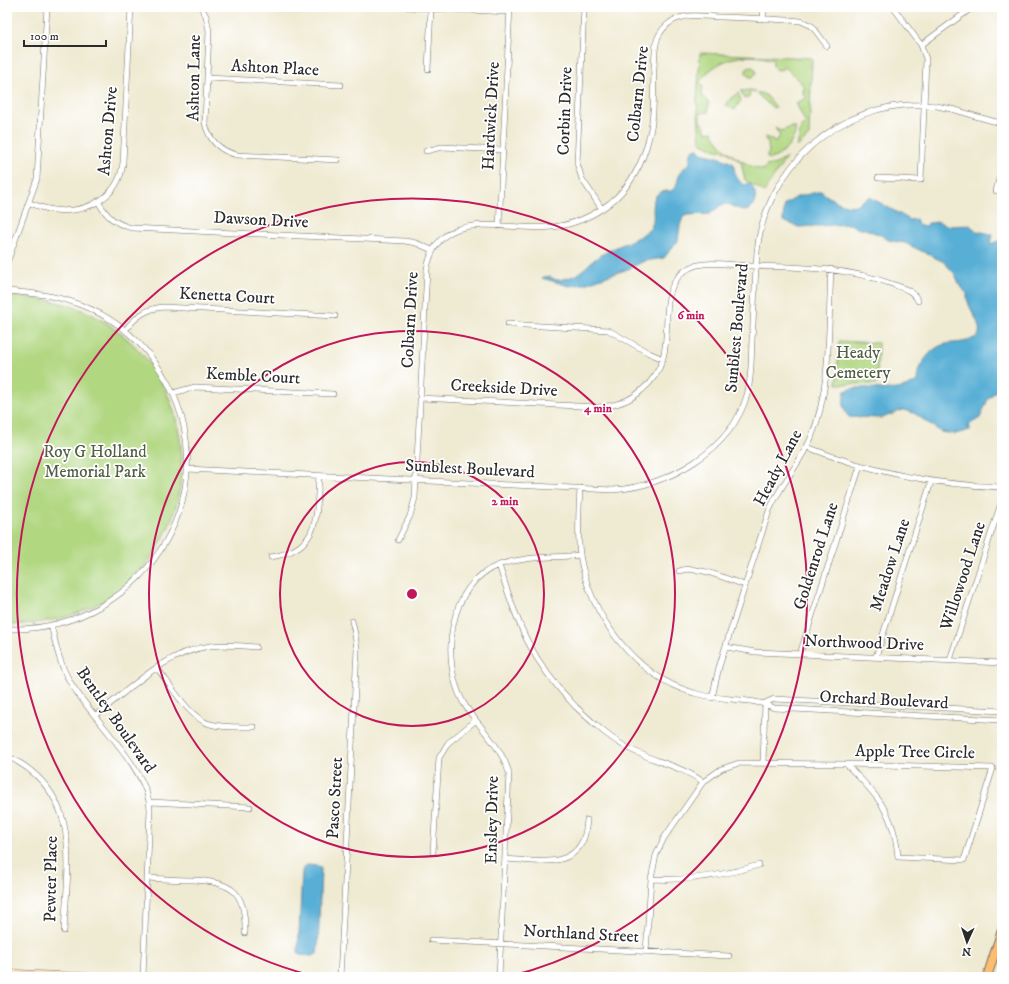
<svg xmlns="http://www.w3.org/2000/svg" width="1009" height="984" font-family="'IM FELL DW Pica',serif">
  <rect width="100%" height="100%" fill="#fff"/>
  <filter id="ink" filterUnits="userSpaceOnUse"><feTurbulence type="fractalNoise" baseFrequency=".025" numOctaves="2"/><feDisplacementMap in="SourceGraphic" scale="8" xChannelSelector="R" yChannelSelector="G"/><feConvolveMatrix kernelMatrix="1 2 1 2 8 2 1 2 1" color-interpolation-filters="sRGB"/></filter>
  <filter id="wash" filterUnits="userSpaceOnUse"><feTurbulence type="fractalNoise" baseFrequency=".012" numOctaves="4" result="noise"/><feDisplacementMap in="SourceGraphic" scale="16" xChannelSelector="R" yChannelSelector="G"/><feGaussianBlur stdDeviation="0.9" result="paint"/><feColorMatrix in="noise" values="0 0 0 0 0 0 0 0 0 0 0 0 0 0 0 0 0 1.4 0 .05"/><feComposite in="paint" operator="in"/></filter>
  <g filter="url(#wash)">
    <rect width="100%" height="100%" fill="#efead2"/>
    <path fill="#b1d781" stroke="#6e8156" d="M700,53L812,58L809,136L797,147L801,126L806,124L796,103L806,98L803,94L804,86L784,66L783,69L777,70L773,66V60C746,51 715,58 699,83L703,85L702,95L709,102L708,112L700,113V123H703L706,132L712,131C720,150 745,166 764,170L766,166L776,164L786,158L764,192L745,180L741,162L726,151L716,150L700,142L697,101Z
      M746 72a5 5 0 1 1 10 0a5 5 0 1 1-10 0Z
      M750,90L755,91V93L750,92L749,97L744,99L741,91Z
      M758,92L767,96L776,107L773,108L757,94Z
      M738,93L741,100L735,110L726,106L730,99Z
      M795,126C798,139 781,159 768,159L767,155L769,153L768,143L765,139L766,137L775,142L780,136L775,128L780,131Z
      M7,296C39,298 72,302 100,319C205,380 211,535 105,600C75,618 42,624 7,625Z
      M839,341L878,343L877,384H837Z"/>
    <path fill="#59afd5" stroke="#426d80" d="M697,148L701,153L721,158L734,164C734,173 736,179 744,185L749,183C757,192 758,201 749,210L744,211L728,204L721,205L710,214L687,215L683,217L680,226L678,240L664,258L644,261L628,269L584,284L569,286L542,278C547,275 551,277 556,280C583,278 583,265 603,254C618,245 635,241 649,230C661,218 641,190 671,191L676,187L680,172L690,163C690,156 689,150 697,148Z
      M821,191C829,198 844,208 856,205C861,203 866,198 870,197L910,220L916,219L919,226H927L928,223L939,222L947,226L970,225L976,231L992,234L990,244L1002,240V390H997L988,399L980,418L967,426L970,427V430L955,434L941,432L914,413L903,410L882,418L849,417C842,409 843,401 845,391C868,381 892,399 917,381C918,368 919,368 926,358C944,334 959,350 979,335C982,319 966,310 967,293L961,288L955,274L944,262L905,243L888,240L883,236L865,229H859L850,224L799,227L783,221L784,205L797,197Z
      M307,865L319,866L321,869L318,948L317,954L312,956L300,955L298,952L302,872L303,868Z"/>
  </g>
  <g filter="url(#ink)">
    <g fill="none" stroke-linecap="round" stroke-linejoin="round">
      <defs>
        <path id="minor" d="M201,7L206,16L209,31L205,123C209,140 220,151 237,155L338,160
          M408,7L510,12
          M584,7L577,163L582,179L602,209
          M763,19L764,7
          M921,45L973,7
          M428,69L431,8
          M207,78L341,85
          M426,151L442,147L503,150
          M878,178L921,180L926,59L921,45L893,7
          M996,191L1002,167
          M98,201C106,216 115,224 132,228L405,241L416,243L432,250
          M30,203C38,206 45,209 54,210C87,214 120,197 123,162L131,7
          M499,226L510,7
          M7,263L37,179L47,7
          M7,291C31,293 55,295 78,304C109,315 135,335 154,361C240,479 149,633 7,629
          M508,324L608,330L649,353L663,359
          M125,330C136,317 146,308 164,307L335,316
          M173,393L195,387L333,394
          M420,398L598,407C615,406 630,401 642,390C684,355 653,305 679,276C696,256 729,266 751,266C800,267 846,267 892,284C903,288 913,290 918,301
          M807,447C870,472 934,485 1002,487
          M187,469L613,490C668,486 731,451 747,395C752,377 751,358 752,340C754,311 755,281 757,252C765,168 840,100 925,105C952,106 976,118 1002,123
          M580,488C579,510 577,533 580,555C590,615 634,676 694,693C719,701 754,697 774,708L1002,720
          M398,540L410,516L415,498L427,269C439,204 506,232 552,227C573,225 593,216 610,203C631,186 643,163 649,137C655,115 653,90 654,67C655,57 654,47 658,37C663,27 672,19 683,17C694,14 708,17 719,17C746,18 774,19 801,21L812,26L827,46
          M271,557C321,549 316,517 319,476
          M499,565C518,626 531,661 576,707C592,722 607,736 626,747C651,761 680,765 703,782
          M679,571C696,564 728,580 745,585
          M51,625C56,644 59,663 69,680C90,718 148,766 150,810L143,977
          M726,647L755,652L1002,663
          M800,654L860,466
          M876,657L931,482
          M950,660L1002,500
          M157,668C170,684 189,718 210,724C224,728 240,727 254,727
          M712,698L719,667L769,511C780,485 800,464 811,438C832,388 828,323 831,269
          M765,703L774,699L1002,711
          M95,716C130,689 165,652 210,646C225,644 241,646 256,647
          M7,756C83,792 68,863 64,931
          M763,763L765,703
          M846,764L993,768L964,860L898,857C895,813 876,794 846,764Z
          M150,802L250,807
          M433,852L439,758L448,743L475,721
          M506,859C529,860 567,869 581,844C586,837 586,828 587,820
          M147,878C163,879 179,880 194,880C234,882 246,893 245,933
          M651,879C688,881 723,876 759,865
          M431,940L729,956
          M646,952L651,879L656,855L664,838L703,782L721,769L739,763L846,764
          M340,977L357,650L355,634L352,621
          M499,977L509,773C502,746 477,726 463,702C440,660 448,583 499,565C524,556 554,558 580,555"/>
        <path id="secondary" d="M7,973L89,977"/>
        <path id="primary" d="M987,977L1002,930"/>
      </defs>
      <use href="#minor" stroke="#706e65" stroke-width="6"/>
      <use href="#secondary" stroke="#706e65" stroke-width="8"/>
      <use href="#primary" stroke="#706e65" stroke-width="10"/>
      <use href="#minor" stroke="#fff" stroke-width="5"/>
      <use href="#secondary" stroke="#ffe4c6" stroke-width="7"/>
      <use href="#primary" stroke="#febc71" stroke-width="8"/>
    </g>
  </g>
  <g fill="none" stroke="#c2185b" stroke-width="2">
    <circle cx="412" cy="594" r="132"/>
    <circle cx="412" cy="594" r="263"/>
    <path d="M313 976A395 395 0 1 1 511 976"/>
  </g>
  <g text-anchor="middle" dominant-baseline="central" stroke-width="3.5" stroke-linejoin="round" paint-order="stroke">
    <g font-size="17" fill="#2b2b2b" stroke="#fff">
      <text transform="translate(275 68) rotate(3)">Ashton Place</text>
      <text transform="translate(194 78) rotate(-89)">Ashton Lane</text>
      <text transform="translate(638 94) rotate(-84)">Colbarn Drive</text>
      <text transform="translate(565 111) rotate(-88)">Corbin Drive</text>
      <text transform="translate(491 116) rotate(-87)">Hardwick Drive</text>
      <text transform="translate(108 131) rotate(-85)">Ashton Drive</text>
      <text transform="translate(261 220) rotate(3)">Dawson Drive</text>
      <text transform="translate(227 296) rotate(3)">Kenetta Court</text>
      <text transform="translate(410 320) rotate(-87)">Colbarn Drive</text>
      <text transform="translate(737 328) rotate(-85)">Sunblest Boulevard</text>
      <text transform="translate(253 376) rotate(3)">Kemble Court</text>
      <text transform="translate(504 388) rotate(3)">Creekside Drive</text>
      <text transform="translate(778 468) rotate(-62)">Heady Lane</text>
      <text transform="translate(470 469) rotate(3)">Sunblest Boulevard</text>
      <text transform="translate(816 556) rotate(-72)">Goldenrod Lane</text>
      <text transform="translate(890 565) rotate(-72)">Meadow Lane</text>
      <text transform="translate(963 576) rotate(-72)">Willowood Lane</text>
      <text transform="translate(864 643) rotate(2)">Northwood Drive</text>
      <text transform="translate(884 700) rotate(3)">Orchard Boulevard</text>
      <text transform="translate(116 720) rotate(55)">Bentley Boulevard</text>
      <text transform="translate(915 752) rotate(1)">Apple Tree Circle</text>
      <text transform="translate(335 798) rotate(-87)">Pasco Street</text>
      <text transform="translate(492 820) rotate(-89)">Ensley Drive</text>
      <text transform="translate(51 879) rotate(-89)">Pewter Place</text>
      <text transform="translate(581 934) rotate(3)">Northland Street</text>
    </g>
    <g font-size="17" fill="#535f45" stroke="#fff">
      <text x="858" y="353">Heady<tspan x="858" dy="20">Cemetery</tspan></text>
      <text x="95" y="452">Roy G Holland<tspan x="95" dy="20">Memorial Park</tspan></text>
    </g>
  </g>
  <circle cx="412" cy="594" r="6" fill="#c2185b" stroke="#fff" stroke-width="2"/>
  <g font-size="12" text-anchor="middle" font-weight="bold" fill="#c2185b" stroke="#fff" stroke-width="3.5" stroke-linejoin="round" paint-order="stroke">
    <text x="691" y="319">6 min</text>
    <text x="598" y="412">4 min</text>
    <text x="505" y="505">2 min</text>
  </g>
  <rect width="1009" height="984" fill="none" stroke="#fff" stroke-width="24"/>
  <g transform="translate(967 942) rotate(183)" stroke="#ffffff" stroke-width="3" paint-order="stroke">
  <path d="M0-3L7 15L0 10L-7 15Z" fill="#2b2b2b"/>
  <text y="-6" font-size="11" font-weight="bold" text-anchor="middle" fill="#2b2b2b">N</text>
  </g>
  <path d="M24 40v6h82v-6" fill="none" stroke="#2b2b2b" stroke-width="2"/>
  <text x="30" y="40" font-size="12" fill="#2b2b2b" stroke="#ffffff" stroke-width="3" paint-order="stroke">100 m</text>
</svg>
